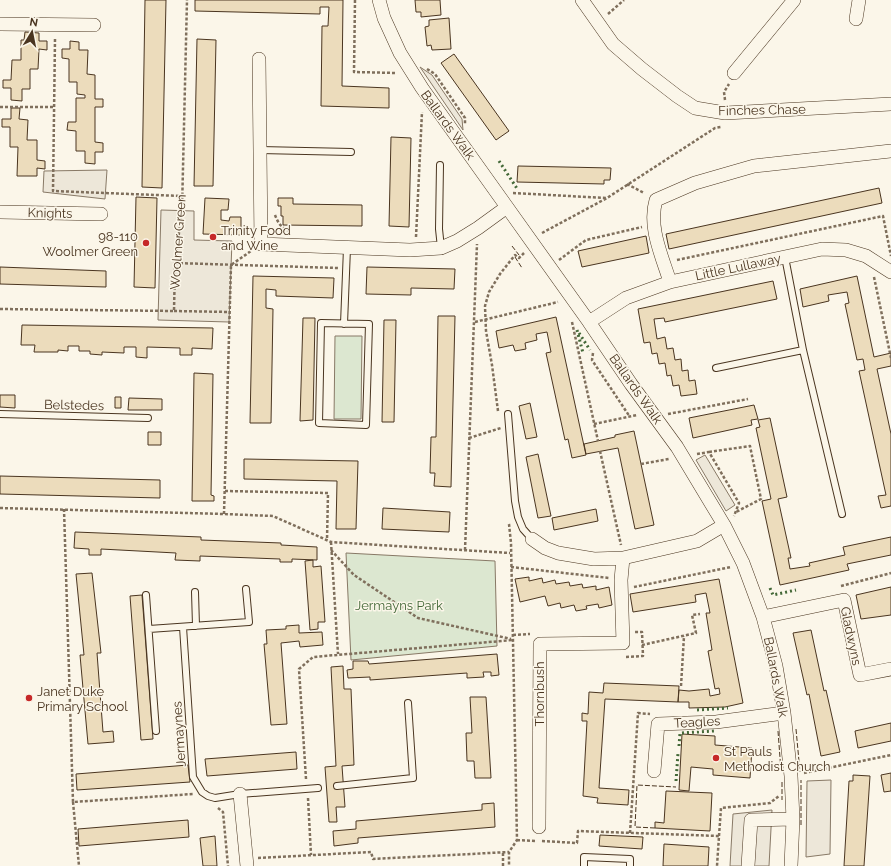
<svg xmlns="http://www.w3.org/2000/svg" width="891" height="866" font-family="Raleway,sans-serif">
  <rect width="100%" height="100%" fill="#fbf6e9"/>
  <path fill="#dce7d0" stroke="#887966" d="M335,336H362L361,419H334Z
    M346,553L495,561L497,646L351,660Z"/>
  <path fill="#ede7d9" stroke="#887966" d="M420,67L432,75L462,119L463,130Z
    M107,170L105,199L43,192L44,171Z
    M161,210L194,211V240L232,241L229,322L158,320Z
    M705,455L735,505L726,511L696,460Z
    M831,780L830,854L806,857L807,781Z
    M772,810L769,866H730L733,814Z"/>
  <path fill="#ecdcbc" stroke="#4a3520" d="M145,0H166L162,188L142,187Z
    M195,0H343L342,86L389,88V108L321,106L322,26H328L329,7H320V14L195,11Z
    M415,0H440L441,15L421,17V12H416Z
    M449,18L451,49L432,50L431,45L427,46L425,27L429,26V20Z
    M25,32L39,33V41H47V50L39,49L38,69H30V89H22V101L11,100V88H3V80H11L12,60H21V40H24Z
    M197,39L216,40L213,186H194Z
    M70,41L79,42V50H88L87,74L95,75V99H103V107H95V142L103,143V152H95V164L85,163V151H76V131L67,130L68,122H76V98H85V95L77,94V82H69V59L62,58V49H70Z
    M454,54L509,131L496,140L441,63Z
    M11,108H20L19,119L28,120L27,140H37V160L45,161V169L37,168V176H17L18,147H10V127H2V119H11Z
    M391,137L411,138L409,227L389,226Z
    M518,166L611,168L610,180H604V184L517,182Z
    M879,188L882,203L669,249L666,234Z
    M136,197L157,198L155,288L134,287Z
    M205,198L229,199L228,210H221V220L229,221L230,217H241V235L203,234Z
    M278,198H293V204L362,205V226L283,225V216H281V206H278Z
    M646,236L649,253L582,267L578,251Z
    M0,267L106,271V287L0,284Z
    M367,267L455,269L454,289L411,288V295L366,294Z
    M253,276L334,278L333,298L276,296V290L266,289V308L273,309L271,423H250Z
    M857,276L874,357L891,353V366L877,369L891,434V506L881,508L878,496L886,495L859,371L865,370L863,359L857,360L845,304L849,303L847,292L828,295L829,301L803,307L800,289Z
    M773,281L777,299L665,322L664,318L654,319L657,339L665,337L667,349L673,348L675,360L681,359L682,371L688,370L689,381L695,380L697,394L681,396L679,385L673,386L671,375L667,376L665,363L659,364L657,353L652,354L650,342L644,343L638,309Z
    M438,316H455L451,487L434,486L435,473H430L431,437H436Z
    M556,317L586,455L572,458L568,439L565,440L546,353L551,352L547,332L536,334L537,340L525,343L526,349L515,351L513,345L499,348L496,331Z
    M303,318H315L313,420L300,421Z
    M384,320H396L394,422H382Z
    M22,325L213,328L212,349L192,348V355H180V348L147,347V358L136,357V347H124V353L102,352V355L90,354V351H79V346H68V351L58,350V352H34L35,345H21Z
    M194,373L213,374L211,495L214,496V501H192Z
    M0,395H15V408L0,407Z
    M115,397H121V408H115Z
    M129,398L162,399V410H128Z
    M530,403L537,437L526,439L519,406Z
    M754,405L758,419L751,420L752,425L693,438L689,418Z
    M770,418L787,497L778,499L791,558H788L790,569L810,566L809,563L845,555L843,547L891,537V555L847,564L849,570L780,585L762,501L771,499L756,428L760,427L758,420Z
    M634,431L654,525L635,529L618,448L586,454L584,444L615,437V435Z
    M148,432H161V445H148Z
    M538,454L551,516L538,518L526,457Z
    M244,459L358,461L356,529H336L337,481L244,479Z
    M0,476L160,480V498L0,494Z
    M383,508L450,512L449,532L382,529Z
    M596,509L598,521L554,530L552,518Z
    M75,532L201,537V540L281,543V545L317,547V560L292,559V562H280V559L200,556V561L175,560L176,553L101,549V555H89V549L74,548Z
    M313,560V567L321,566L325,622H318V629L310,630L305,561Z
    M92,573L101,653H97L103,732L113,731L114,742L88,744L80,655H84L76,574Z
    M529,577V581L542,578L543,583L555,580L556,584L569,582L570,586L582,584L583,588L596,586V590L609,587L612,605L599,608L598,604L586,606L587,609L576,611L574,605L561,608L560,603L548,606L545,596L520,602L515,579Z
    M719,579L743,703L725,707L689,708V702H678L679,690L689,691L709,689L710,696L720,694L719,688L715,689L708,651L712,650L706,613H710L706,593L695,595L696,602L633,612L630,594Z
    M891,587V615L861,619L856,595Z
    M142,595L153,739L141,740L130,596Z
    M299,625V633L322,632L323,645L300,647L299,641L281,643L287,724L271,725L264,644H267L266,630L286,629V626Z
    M811,630L824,691L826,690L840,752L821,756L809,694L807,695L793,633Z
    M497,654L499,675L491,676V672H483L484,677L467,678V673L370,680V677L348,678L347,670L353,669V661H368L369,664Z
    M343,666L344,689H351L354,765L342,766L345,807H336L337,822H329L325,767L336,766L331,667Z
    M604,683L679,686L678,702L605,699L599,788L629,790L628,805L597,803L598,798L583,796L587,721H582V713L588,714L589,692L603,693Z
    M470,697H486L491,778H475L474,761H467L466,733H472Z
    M891,723V741L858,748L855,731Z
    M682,734L715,736V745L752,748L750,778L713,775V769L691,767L689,791L679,790Z
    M296,752L297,769L207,776L205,759Z
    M188,765L190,782L77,790L76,774Z
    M891,773V791L884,792L881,775Z
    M853,775L870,776L864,866H844L849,781H853Z
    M666,791L712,793L710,831L655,828V822L664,823Z
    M494,803L495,827L358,838V843L334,846L333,831L356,829V821L482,810V804Z
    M188,820L189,837L79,846L78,829Z
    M600,835L643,837L642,849L599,846Z
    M215,836L217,866H203L200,838Z
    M664,844L709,847L708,866H663Z"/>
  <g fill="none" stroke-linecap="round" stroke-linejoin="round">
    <defs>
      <path id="service" d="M260,150L351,152
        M440,165L439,229L441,248
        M785,257L803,350L842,514
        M321,323L369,324L366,425L319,423Z
        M344,324L347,248
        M716,368L803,350
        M0,414L148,418
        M508,414L515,501L518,517L523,529L532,539
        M195,592L196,626
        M146,595L156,731
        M183,627L193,777L202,792L208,796L215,798L240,794L318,788
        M149,629L249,622L246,589
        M337,786L413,778L408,703
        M584,866V857L630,859V866"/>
      <path id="minor" d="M379,0L384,18L400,53L422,88L589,322L631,384L677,447L724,525L743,563L763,617L776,666L784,713L791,776L793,819L791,866
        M582,0L613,44L642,69L677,96L695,108L725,113L891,104
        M856,19L859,0
        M0,24L94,25
        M259,59L261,244L410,250L441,248L457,241L478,228L507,207
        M734,73L794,0
        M0,212L101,214
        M670,282C662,256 648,227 656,200L695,183L754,166L891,151
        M589,322L626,298L670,282L822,249L846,250L866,256L891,272
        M532,539L545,548L558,553L594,559L623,558L697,541L724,525
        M763,617L844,600L860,675L891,669
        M654,771L658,724L716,722L784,713
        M240,794L247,866
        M539,827L540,644L623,643L621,580L623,558
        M748,866L751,820L793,819"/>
    </defs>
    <use href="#service" stroke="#4a3520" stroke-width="8"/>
    <use href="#minor" stroke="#4a3520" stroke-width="14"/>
    <path stroke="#7f6f5c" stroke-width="2.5" stroke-dasharray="3 2" stroke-linecap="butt" d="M355,0L354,72L397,73
      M608,14L624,0
      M55,39L53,191L182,196
      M427,69L435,74L465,118V124
      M725,100L724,92L729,84
      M0,107H54
      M627,184L644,193
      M513,193L606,198
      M275,215C278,223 282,229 290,231
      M542,233L607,198L715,128L721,127
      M416,237L422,112
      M559,260L586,240L642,227
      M677,260L883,216L891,256
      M175,263L338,268
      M874,277L891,358
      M0,309L174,311L175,263L182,210L187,0
      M174,311L230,312
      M475,322L558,302
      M572,322L598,441
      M593,353L592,360L630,417
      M498,411L492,365L486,331L485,306L489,292L500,274L515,255L519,258L524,253
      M668,414L748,399
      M594,424L637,415
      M469,438L501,428
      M600,451L621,545
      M709,452L750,446L761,499L736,512
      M697,454L709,452L739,503L734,516
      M641,464L669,459
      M225,491L328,493L327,540
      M0,508L224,514L273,516L331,542L510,553
      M64,509L73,802L193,794
      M224,514L231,265L251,251
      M509,524L511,543L517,840L509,852V866
      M331,542L338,654
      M331,550L354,575L418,618L511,639
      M465,550L477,244
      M511,567L609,578
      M841,586L891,573
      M634,587L731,567
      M513,635L530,634
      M642,645L696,633L692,615L700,614
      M626,657L643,656L642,632H635
      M681,686L684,636
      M804,773L891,755
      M306,779L299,669L313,657L513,640
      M308,798L311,855
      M73,802L79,866
      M218,808L223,812L228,866
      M630,833L638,713L650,714
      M719,836L721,808L770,803L779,796
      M517,840L535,841
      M542,841L577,843L578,831L719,836L717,866
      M258,858L371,852L373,859L509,852
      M503,866V852"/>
    <use href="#service" stroke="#fbf6e9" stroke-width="6"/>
    <use href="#minor" stroke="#fbf6e9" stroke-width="13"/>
    <path stroke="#436837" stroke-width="3" stroke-dasharray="2 3" stroke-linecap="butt" d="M499,161L518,190
      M577,330L583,353
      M579,333L590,350
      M770,588L773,595L796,590
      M697,710L728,708
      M679,746L680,733L714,731
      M676,781L678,753"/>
    <path stroke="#4a3520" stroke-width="1" stroke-dasharray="5 2" stroke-linecap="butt" d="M512,246L519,255
      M515,257L522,268
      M796,729L800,772
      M778,731L781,771
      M782,782V800
      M801,825V780
      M655,828L635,827L637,785L676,787"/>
  </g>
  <g fill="#c62828" stroke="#fbf6e9" stroke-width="1.5">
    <circle cx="213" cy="237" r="4"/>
    <circle cx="146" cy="243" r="4"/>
    <circle cx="29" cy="698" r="4"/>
    <circle cx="716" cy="758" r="4"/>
  </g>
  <g text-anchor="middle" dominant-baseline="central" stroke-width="3" stroke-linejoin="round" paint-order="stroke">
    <g font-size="13" fill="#4a3520" stroke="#fbf6e9">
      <text transform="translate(762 110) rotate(-1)">Finches Chase</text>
      <text transform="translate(448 125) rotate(54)">Ballards Walk</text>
      <text transform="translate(50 213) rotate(1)">Knights</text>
      <text transform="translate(178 242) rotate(-86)">Woolmer Green</text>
      <text transform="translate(738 267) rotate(-12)">Little Lullaway</text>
      <text transform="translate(636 389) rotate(55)">Ballards Walk</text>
      <text transform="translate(74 405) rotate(1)">Belstedes</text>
      <text transform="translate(851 636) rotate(78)">Gladwyns</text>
      <text transform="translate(776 677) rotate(79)">Ballards Walk</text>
      <text transform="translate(539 694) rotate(-90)">Thornbush</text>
      <text transform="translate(697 722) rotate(-3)">Teagles</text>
      <text transform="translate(179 734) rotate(-94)">Jermaynes</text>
    </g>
    <g font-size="13" fill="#4a3520" stroke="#fbf6e9" text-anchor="start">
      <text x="221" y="230">Trinity Food<tspan x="221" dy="15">and Wine</tspan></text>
      <text x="138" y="236" text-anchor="end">98-110<tspan x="138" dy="15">Woolmer Green</tspan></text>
      <text x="37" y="691">Janet Duke<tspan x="37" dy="15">Primary School</tspan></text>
      <text x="724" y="751">St Pauls<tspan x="724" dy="15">Methodist Church</tspan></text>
    </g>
    <g font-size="13" fill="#436837" stroke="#fbf6e9">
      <text x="399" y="605">Jermayns Park</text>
    </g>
  </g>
  <g transform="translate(32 32) rotate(10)" stroke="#fbf6e9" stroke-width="3" paint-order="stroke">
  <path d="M0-3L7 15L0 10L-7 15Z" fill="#4a3520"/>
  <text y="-6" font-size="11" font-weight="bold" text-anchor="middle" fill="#4a3520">N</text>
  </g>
</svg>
